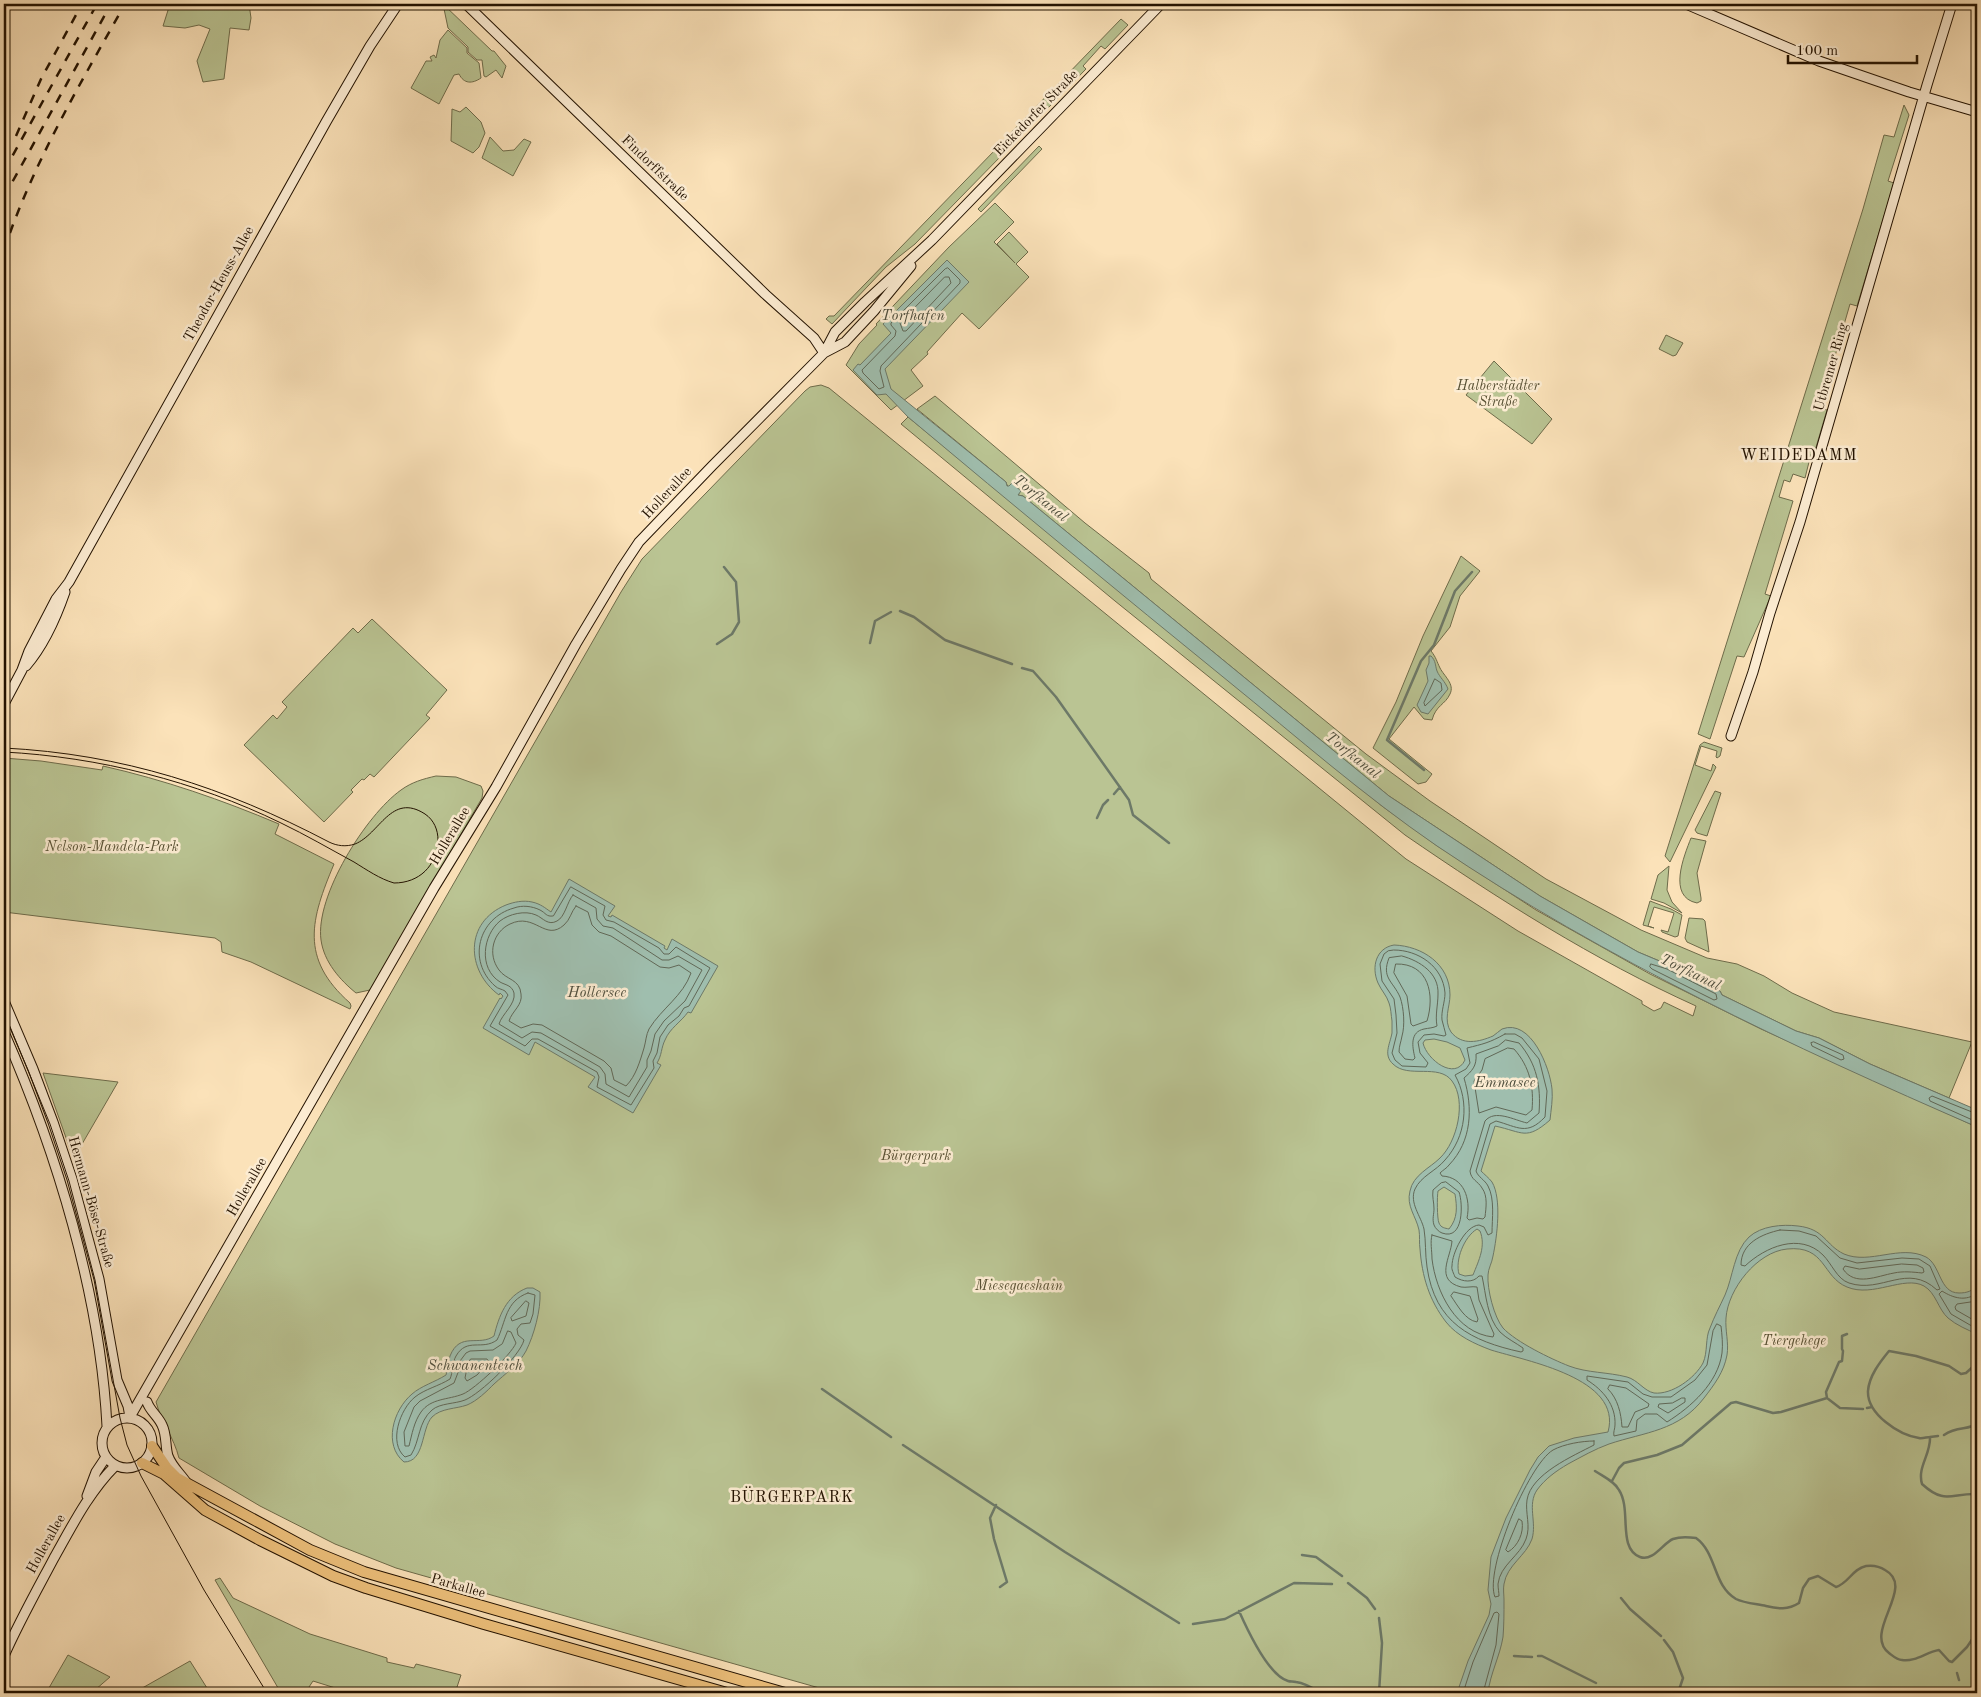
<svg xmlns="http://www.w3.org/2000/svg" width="1981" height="1697" font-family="'Old Standard TT',serif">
  <rect width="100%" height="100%" fill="#fbe2b9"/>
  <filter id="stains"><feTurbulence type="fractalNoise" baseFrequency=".004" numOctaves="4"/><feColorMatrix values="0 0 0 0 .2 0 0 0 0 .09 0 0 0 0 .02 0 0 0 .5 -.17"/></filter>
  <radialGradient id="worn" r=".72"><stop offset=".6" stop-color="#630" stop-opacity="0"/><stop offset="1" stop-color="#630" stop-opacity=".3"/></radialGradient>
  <path fill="#bac493" stroke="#6e6b4a" d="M170,4H249L251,18L249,30L230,28L224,79L203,82L197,61L210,29L199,25L185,28L163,26Z
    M443,4L492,51H494L506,66L502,78L496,70L486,77L484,76L482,60H477L468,52V47L448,28Z
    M1121,19L1128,25L1105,49L1101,46L1083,66L1086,69L1009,148L1003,141Z
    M448,30L467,48V53L479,63L481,78C472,84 464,84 459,74L454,75L439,104L411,88L426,61H432L430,57L434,55L436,58L440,40Z
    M1904,105L1909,115L1888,181L1894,183L1857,306L1850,304L1820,408L1827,410L1814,454H1811L1805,478L1793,474L1790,482L1784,480L1779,497L1793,501L1765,594L1771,596L1744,657L1737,656L1710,739L1698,734L1863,209L1884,135L1894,137Z
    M466,107L481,122L485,133L479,147L473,153L451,141L452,109L460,112Z
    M490,137L503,151L514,150L524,139L531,142L513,176L482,158Z
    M1039,146L1042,149L981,212L978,209Z
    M996,149L1002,155L915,244L886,267L832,324L826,319L829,316H834Z
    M995,203L1014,222L994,242L1015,263L997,244L1009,232L1028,252L1016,264L1029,277L979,329L962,313L927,352L928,354L911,370L923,386L891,410L846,365L859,344L877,325L876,324L949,247Z
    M1666,335L1683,343L1676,355L1673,356L1659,349Z
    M1494,361L1552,419L1532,444L1466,395Z
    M821,385L829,388L1406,859L1518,931L1642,1001V1004L1654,1011L1661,1008L1664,1002L1693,1016L1696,1006C1594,960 1498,899 1405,835L1115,601L901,424L908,417L1382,806L1436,845L1536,910L1650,974L1761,1029L1977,1127V1693H837L396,1568L335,1544L260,1506L179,1458C174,1438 161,1421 156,1402L621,592L642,559L805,391L810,387Z
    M935,396L1085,523L1149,573L1151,579L1366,754L1430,801L1546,879L1641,930L1707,958L1737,964L1764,976L1792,993L1834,1012L1972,1042L1949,1098L1870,1064L1819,1038L1796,1031L1722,995L1720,991L1669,965L1638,952L1540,896L1389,796L1023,496L1018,495L1020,491L1012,484L1009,487L1007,485L1006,482L917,409Z
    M1461,556L1480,571L1460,596L1450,627L1431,651C1436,657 1437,662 1440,668C1444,676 1455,684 1450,694C1445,705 1436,705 1432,720L1424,719L1414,707L1389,739L1432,774L1426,782L1418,784L1373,748L1396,702L1423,636Z
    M372,619L447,690L426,715L430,718L374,777L370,774L364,780L362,779L351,790L353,792L324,822L244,745L273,715L277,719L287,707L282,702L353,628L358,633Z
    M1704,742L1722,748L1720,756L1717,758L1716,757L1717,751L1701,746L1695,765L1711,771L1713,764L1716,767L1670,862L1665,856L1700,745Z
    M4,758L41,761L102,770L103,766C165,780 222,800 279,824L275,834L334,864C311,919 299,958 350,1003L351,1006L350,1009L251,962L222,952L221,942L215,938L4,912Z
    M436,776L456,777L481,786L483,791L482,798L370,990L356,993C340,980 324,962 321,940C315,896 366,815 401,790C412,782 423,779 436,776Z
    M1715,791L1721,793L1707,836L1697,833L1695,830Z
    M1691,838L1706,841L1697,873L1701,898V901L1697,903C1667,897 1684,856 1691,838Z
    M1669,866L1667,890L1672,902L1682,913L1664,903L1651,899L1658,875Z
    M1650,901L1671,909L1682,915L1678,936L1675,937L1662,932L1661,930L1668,932L1674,913L1654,907L1648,926L1654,928L1643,925Z
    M1689,918L1703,919L1705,921L1709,952L1687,942L1685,938Z
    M43,1073L118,1082L78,1151L80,1154L75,1163Z
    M220,1578L233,1598L310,1634L387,1658V1662L414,1668L416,1664L461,1675L455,1693H344L345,1691L313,1681L305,1693H281L215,1580Z
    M68,1655L110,1677L95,1690L96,1693H46Z
    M190,1661L207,1688L199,1693H138L137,1691Z"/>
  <path fill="#9fbeae" stroke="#6d7968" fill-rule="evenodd" d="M947,260L969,282L885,369L891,389L1006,482L1007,486H1009L1012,483L1021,491L1018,495L1023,496L1389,796L1540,896L1638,952L1669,965L1720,991L1722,995L1796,1031L1819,1038L1870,1064L1977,1110V1127C1791,1046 1606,960 1437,846C1364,796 1297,737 1228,681C1121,594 1014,506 908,417L886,394L877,395L853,370L858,364L860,365L891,333L883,324Z
    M1429,656H1431C1436,661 1435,665 1437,671C1440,678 1445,681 1448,689L1428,714L1421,712L1417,705L1428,681L1426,670L1429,663Z
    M569,879L615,906L608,916L611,917L612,915L665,946L664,948L667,950L672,939L718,966L691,1013L688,1012C681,1022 670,1028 665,1040C661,1048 662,1055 657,1063L661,1065L633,1113L588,1087L595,1077L535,1042L529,1055L483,1028L500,998L501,999L503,996L500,993L499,995C466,971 464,922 506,905C514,902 523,900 532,902C541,904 545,908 551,912Z
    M1394,945C1422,946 1450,964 1450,995C1450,1007 1443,1020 1451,1032C1462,1046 1479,1042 1493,1036C1496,1034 1499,1031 1502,1029C1531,1018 1550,1068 1552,1089C1553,1099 1551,1110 1550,1120C1526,1141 1523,1132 1495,1126L1481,1171C1484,1174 1489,1178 1492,1182C1502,1199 1497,1237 1493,1256C1492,1263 1488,1269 1488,1275C1487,1289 1494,1317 1503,1328C1516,1342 1551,1359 1569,1366C1587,1373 1608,1372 1627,1377C1638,1380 1644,1391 1654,1393C1672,1395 1695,1378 1703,1363C1708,1352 1705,1338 1710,1328C1714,1317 1720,1306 1725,1295C1733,1277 1734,1251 1749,1237C1761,1226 1782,1224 1798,1226C1825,1229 1825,1245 1844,1254C1870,1265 1900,1244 1926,1257C1941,1265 1939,1293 1959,1293C1967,1293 1972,1291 1977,1286V1334C1968,1330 1956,1325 1948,1318C1938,1309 1936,1293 1924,1286C1904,1275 1873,1298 1847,1287C1822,1277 1826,1245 1787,1249C1757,1252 1728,1289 1726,1318C1725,1330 1729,1343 1727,1355C1724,1372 1714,1385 1704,1398C1679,1431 1645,1432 1609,1444C1595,1449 1581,1457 1568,1464C1556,1471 1545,1479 1537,1490C1527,1505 1537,1522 1532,1539C1526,1556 1507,1565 1504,1584C1503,1589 1504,1595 1504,1600C1504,1613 1504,1625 1503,1637C1500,1656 1490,1674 1488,1693H1457L1468,1661L1489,1615L1491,1604L1488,1590L1491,1557L1506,1518L1530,1470L1538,1457L1549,1446L1574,1438L1608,1432C1623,1378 1526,1361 1491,1350C1475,1344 1457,1336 1446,1322C1429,1300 1422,1276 1420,1249C1419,1243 1420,1236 1419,1230C1416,1216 1406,1206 1410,1191C1413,1175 1430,1168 1440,1158C1457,1142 1467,1101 1452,1081C1439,1063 1408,1079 1393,1064C1383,1055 1390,1044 1392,1033C1392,1029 1392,1025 1392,1021C1391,1015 1391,1008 1389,1003C1387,996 1381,990 1378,983C1371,967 1376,948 1394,945ZM1434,1039L1447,1042L1460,1048L1465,1060C1455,1081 1427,1060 1423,1043L1425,1040ZM1444,1187L1455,1194C1457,1207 1458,1218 1449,1229C1445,1228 1441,1228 1439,1223C1437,1219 1437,1196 1438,1191ZM1477,1229L1480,1231C1486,1246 1479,1260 1473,1275L1465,1276L1459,1274C1455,1260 1464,1237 1477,1229Z
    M527,1288H533L540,1292C541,1310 534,1335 526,1351C519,1364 505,1374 494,1384C487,1391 477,1401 467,1405C456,1409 441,1408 432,1417C421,1429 425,1462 404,1462C383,1445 393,1410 412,1394C421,1386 435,1382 446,1375C448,1369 448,1362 450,1356C460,1331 479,1347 494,1336C499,1316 506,1296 527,1288Z"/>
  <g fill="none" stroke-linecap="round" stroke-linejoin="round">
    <path stroke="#616857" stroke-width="1" d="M948,268L960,280V283L881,366L880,371L884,387L879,389L863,373L862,370L895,336L896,331L891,325V323L945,269Z
      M945,277H949L951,283L906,331H903L900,323Z
      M1435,679L1441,683L1442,690L1425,706L1424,703Z
      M571,887L605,906L603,915L606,920L614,922L659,948L664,954H669L676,947L710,968L689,1006L684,1008L679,1016L668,1025L660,1037L657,1053L653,1061L654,1068L631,1105L597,1087L599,1077L597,1072L538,1039H532L525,1046L490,1026L508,995L505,991C502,989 498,989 495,986C467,961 478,918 514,908C522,905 532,906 540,910C546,913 546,917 553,916Z
      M573,895L596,908L597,919L603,926L613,928L662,960H669L678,956L702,970L685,1001L664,1021L655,1034L651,1051L647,1060V1067L629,1097L606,1084L605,1074L600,1067L541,1033L532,1032L522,1038L499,1024C502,1014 516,1004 514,993C512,985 505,985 500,982C478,968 483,935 500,921C509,914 525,910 536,915C543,918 548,926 557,921C565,917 567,902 573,895Z
      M576,906L588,912L592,925L599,932L611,936L660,967L669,968L679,965L691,973C683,996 662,1008 649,1029C646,1035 646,1041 644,1048C640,1061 636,1076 626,1086L614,1080L611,1068L604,1061L542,1025L533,1024L521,1028L509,1021C512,1011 523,1005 521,994C520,979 506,980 499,970C487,954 493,932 510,924C535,912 545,942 564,925C570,920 571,912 576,906Z
      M1394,950C1418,950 1443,966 1445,993C1445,1002 1441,1011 1442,1020C1443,1025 1445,1030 1446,1035L1444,1036L1434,1034L1424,1035L1418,1042L1420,1053L1428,1063L1426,1067L1402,1066L1395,1060L1392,1053L1397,1033L1396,1015L1394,999L1382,981L1380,964L1384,954L1388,951Z
      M1402,956C1420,961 1439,973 1438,994C1438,1005 1435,1015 1437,1026C1433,1028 1429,1028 1424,1029C1410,1032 1412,1046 1415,1058L1413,1060L1405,1059L1399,1052C1399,1046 1401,1042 1402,1036C1405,1026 1404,1008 1400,997C1393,981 1381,978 1389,958Z
      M1396,964C1429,963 1435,995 1427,1021L1413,1026L1411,1024L1407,996L1394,973Z
      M1651,964L1667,969L1716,994L1717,999L1714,1000L1652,969L1650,967Z
      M1505,1034H1515L1522,1038L1539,1059L1547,1091L1545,1117C1527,1136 1518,1127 1496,1121L1490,1124L1476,1171C1478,1177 1485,1180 1488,1186C1495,1199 1492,1219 1492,1233L1488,1235L1484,1227L1479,1225C1465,1226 1452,1253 1452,1266C1451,1269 1454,1274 1455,1277C1463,1282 1473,1283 1479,1276H1482C1486,1294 1487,1318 1500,1332C1506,1338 1516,1343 1523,1348V1351L1521,1352C1471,1341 1435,1323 1427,1267C1425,1254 1426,1241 1424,1229C1421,1216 1409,1203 1415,1189C1421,1176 1436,1171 1445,1160C1466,1137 1470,1102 1455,1075L1466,1069L1470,1063L1467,1048C1483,1044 1489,1043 1505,1034Z
      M1506,1040L1519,1043C1537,1064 1541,1086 1539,1113L1527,1123C1514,1120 1495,1109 1485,1121L1470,1171C1471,1180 1478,1181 1482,1188C1488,1196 1486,1208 1485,1217L1483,1219L1477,1218L1469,1220L1467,1218C1471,1199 1464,1177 1442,1176L1440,1173C1443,1170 1447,1168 1449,1165C1472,1141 1473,1108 1464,1078C1472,1071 1477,1066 1476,1054L1498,1046Z
      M1814,1042L1843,1055L1844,1059L1841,1060L1812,1046L1811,1043Z
      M1508,1048L1514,1049C1530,1067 1534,1087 1532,1110L1526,1115L1496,1107L1479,1113L1474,1081L1482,1070L1485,1059Z
      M1977,1114L1932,1096L1929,1098L1930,1101L1977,1122
      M1446,1182L1459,1192C1463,1203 1464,1241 1442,1233C1439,1232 1435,1228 1434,1225C1432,1219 1434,1214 1434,1209C1434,1202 1432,1197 1433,1190L1441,1183Z
      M1780,1230L1799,1231L1816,1236L1840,1258L1857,1263L1902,1258L1919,1259L1930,1266L1940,1289L1937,1290C1907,1262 1882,1294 1849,1283C1837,1279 1832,1264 1823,1255C1800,1232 1765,1247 1745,1266L1741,1265C1741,1243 1762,1234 1780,1230Z
      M1432,1235L1452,1241C1451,1257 1434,1280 1461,1287C1466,1288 1472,1286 1477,1287L1479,1300L1494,1334L1493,1337C1456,1333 1436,1292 1432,1259C1432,1251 1430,1242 1432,1235Z
      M1902,1264L1917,1265L1923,1268L1924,1272L1922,1273C1913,1272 1903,1271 1894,1273C1877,1276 1855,1287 1843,1269L1845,1266L1859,1269Z
      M1454,1292L1470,1296L1478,1319L1477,1322C1465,1320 1458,1306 1451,1296Z
      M528,1293L535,1295L533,1314L530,1323L521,1324L517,1329L518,1335L524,1340C520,1356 480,1394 465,1400C455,1404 440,1403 432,1410C418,1422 420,1441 411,1455L405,1457C388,1443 400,1409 415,1397C425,1389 439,1386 450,1379C453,1372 452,1363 456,1356C467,1337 482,1351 497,1340C506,1322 505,1301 528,1293Z
      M1977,1293C1966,1302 1953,1298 1942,1291L1939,1294L1951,1314L1977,1329
      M526,1301L529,1303L526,1316L512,1321L511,1318Z
      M1977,1301L1957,1304L1955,1307L1956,1310L1977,1322
      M1717,1324L1721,1326C1722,1335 1723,1344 1722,1353C1718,1383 1691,1407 1667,1422L1657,1414H1645L1637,1420L1636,1431L1614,1436C1613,1432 1615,1429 1615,1425C1616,1405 1603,1390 1587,1380V1376L1628,1382L1643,1394L1652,1397H1671L1695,1380L1707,1365L1713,1331Z
      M508,1331L511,1332L516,1343C511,1355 475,1389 463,1394C448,1400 431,1398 421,1412C414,1422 412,1434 409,1446H405L404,1432L414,1407L420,1401L454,1383L459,1370L460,1361L466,1353L470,1351L493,1350L502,1344Z
      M471,1359H487L489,1362L477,1375L467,1381L465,1378L468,1363Z
      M1610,1385L1626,1388L1649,1404L1648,1407L1635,1412L1628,1427H1622C1621,1413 1618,1399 1608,1389Z
      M1682,1398H1685V1402L1668,1413L1658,1407L1659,1404L1672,1403Z
      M1594,1441V1445C1573,1456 1531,1474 1527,1500C1525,1513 1531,1526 1526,1539C1520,1556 1500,1565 1498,1584C1498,1588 1499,1593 1499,1596L1495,1597C1484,1571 1528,1465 1553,1450C1564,1444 1582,1441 1594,1441Z
      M1519,1519L1522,1521C1524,1533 1518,1546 1508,1552L1506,1550Z
      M1463,1693L1473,1662L1494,1613L1497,1612L1499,1614L1496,1645L1483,1693"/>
    <path stroke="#6d7968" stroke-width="2.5" d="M900,611L914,617L945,640L1012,664
      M870,643L875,621L891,612
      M717,644L732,634L739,622L736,582L724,567
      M1022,668L1033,671L1056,697L1129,800L1133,815L1169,843
      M1424,770L1387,740L1421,661L1434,645L1455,591L1472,572
      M1114,794L1120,787
      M1097,818L1103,805L1108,800
      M1977,1363L1966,1373L1961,1374L1949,1366L1916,1356L1889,1351C1880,1362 1869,1376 1868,1391C1867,1414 1899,1435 1919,1438C1922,1439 1927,1437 1930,1437C1931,1454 1917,1467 1922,1484C1945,1505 1951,1493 1977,1494
      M822,1389L891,1437
      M1827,1398L1826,1392L1839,1362L1842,1361L1843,1351L1842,1349V1336L1847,1334
      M1867,1408L1872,1407
      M1944,1435C1958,1425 1969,1431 1977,1423
      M1930,1437L1938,1436
      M903,1445L1065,1552L1179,1623
      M1595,1471C1604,1477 1614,1481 1619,1490C1632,1510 1617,1548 1640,1557C1653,1562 1663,1543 1673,1539C1681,1536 1689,1537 1696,1538C1717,1553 1713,1586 1736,1599C1744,1603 1757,1604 1766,1606C1778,1609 1788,1610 1799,1603L1803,1588L1809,1579L1818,1576L1836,1587C1849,1583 1852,1569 1866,1566C1873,1565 1879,1566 1885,1570C1917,1587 1862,1632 1889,1653C1893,1656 1897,1660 1902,1660C1916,1662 1926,1652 1939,1650L1949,1661L1952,1662L1967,1647L1977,1632
      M1612,1481L1619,1468L1624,1463L1657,1455L1682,1445L1731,1403L1736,1402L1773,1413L1781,1412L1827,1398L1840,1408L1863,1409
      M996,1505L990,1518L994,1539L1007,1582L1000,1587
      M1302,1555L1316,1557L1342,1576
      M1348,1583L1367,1598L1375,1609
      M1621,1598L1630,1609L1661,1636
      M1239,1611C1247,1629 1268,1675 1288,1681C1291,1682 1293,1681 1296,1682C1305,1683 1313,1688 1321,1693
      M1193,1624L1225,1619L1294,1583L1332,1584
      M1664,1640L1673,1652L1683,1678L1678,1693
      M1514,1656L1532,1657
      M1538,1656H1542L1596,1683
      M1957,1673L1959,1680
      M1599,1688L1602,1693
      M1379,1693L1382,1643L1379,1618"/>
    <defs>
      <path id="secondary" d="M466,4L765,294L814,338L824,353
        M1686,4L1819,61L1909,92L1977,112
        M824,353L845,342L874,311L911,266
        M26,666C44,645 56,618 65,592
        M4,704L22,670L29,651L56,599L69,582L326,122L370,46L398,4
        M1731,736L1753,672L1770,613L1800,522L1927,85L1952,4
        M4,1001L33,1069L53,1122L72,1179L99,1279L117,1380L128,1406L130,1417
        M4,1032C57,1153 100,1294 107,1426
        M147,1402C150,1411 158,1416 162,1425C167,1435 165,1446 168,1456C172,1467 180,1473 186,1482
        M130,1417L434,888L496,787L576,644L621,569L639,542L712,466L824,353L835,332L865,302L932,240L1161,4
        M102 1443a25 25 0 1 1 50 0a25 25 0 1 1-50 0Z
        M87,1496L96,1472L106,1457
        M4,1656C19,1622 37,1590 54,1558C72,1526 89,1492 115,1466"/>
      <path id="primary" d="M152,1446L167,1468L177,1478L310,1550L364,1572L785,1693
        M142,1463L164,1474L205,1510L260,1540L333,1576L366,1588L484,1624L727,1693"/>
    </defs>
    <use href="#secondary" stroke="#231200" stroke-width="11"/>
    <use href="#primary" stroke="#231200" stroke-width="12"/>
    <use href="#secondary" stroke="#fcecd2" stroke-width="9"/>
    <use href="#primary" stroke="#eec17c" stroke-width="10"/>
    <path stroke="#231200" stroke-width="1" d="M4,748C123,754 224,787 329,842C337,846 346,847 355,844C380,834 391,792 425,814C434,820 438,830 438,840C437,866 419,883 394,883C380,879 367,870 354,862C330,849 306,835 281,823C195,781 99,757 4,752
      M4,1012L50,1124L69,1181L95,1280L120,1418L127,1445L141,1476L204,1590L267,1693"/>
    <path stroke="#231200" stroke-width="2.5" stroke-dasharray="9 9" stroke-linecap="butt" d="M16,136L41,79L82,4
      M4,171L97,4
      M4,197L111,4
      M4,250C33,163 80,84 125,4"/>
  </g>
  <g text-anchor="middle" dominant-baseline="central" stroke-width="5" stroke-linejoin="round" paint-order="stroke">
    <g font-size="14" fill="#231200" stroke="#fcecd2">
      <text transform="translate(1036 113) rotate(-46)">Eickedorfer Straße</text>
      <text transform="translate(655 168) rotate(44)">Findorffstraße</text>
      <text transform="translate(219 284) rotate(-61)">Theodor-Heuss-Allee</text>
      <text transform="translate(1831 367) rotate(-74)">Utbremer Ring</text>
      <text transform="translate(667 493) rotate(-47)">Hollerallee</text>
      <text transform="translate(450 836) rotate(-59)">Hollerallee</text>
      <text transform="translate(247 1187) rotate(-60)">Hollerallee</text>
      <text transform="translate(91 1202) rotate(74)">Hermann-Böse-Straße</text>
      <text transform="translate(46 1544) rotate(-61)">Hollerallee</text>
      <text transform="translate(458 1586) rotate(16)">Parkallee</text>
    </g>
    <g font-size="14" font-style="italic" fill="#585033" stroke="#fcecd2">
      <text x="1498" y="386">Halberstädter<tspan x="1498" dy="16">Straße</tspan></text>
      <text x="112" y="847">Nelson-Mandela-Park</text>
      <text x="916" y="1156">Bürgerpark</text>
      <text x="1019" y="1286">Miesegaeshain</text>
      <text x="1794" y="1341">Tiergehege</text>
    </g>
    <g font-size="15" font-style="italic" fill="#4e4e3d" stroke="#fcecd2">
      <text x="913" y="316">Torfhafen</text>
      <text transform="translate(1040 499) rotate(39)">Torfkanal</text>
      <text transform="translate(1352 756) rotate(39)">Torfkanal</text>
      <text transform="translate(1690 973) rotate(26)">Torfkanal</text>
      <text x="597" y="993">Hollersee</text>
      <text x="1505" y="1083">Emmasee</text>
      <text x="475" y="1366">Schwanenteich</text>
    </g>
    <g font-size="16" letter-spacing="1" fill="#231200" stroke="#fcecd2">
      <text x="1799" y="456">WEIDEDAMM</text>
      <text x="792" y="1498">BÜRGERPARK</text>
    </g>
  </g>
  <rect width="1981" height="1697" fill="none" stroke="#fbe2b9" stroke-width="20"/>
  <rect x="5" y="5" width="1971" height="1687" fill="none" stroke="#231200" stroke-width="2.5"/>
  <rect x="10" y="10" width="1961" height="1677" fill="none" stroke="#231200"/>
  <path d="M1788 55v8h129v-8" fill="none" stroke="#231200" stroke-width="2.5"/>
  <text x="1796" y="55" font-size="15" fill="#231200" stroke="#fcecd2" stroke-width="4" paint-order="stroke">100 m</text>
  <rect width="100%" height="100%" filter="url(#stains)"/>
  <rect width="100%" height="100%" fill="url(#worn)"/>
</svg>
